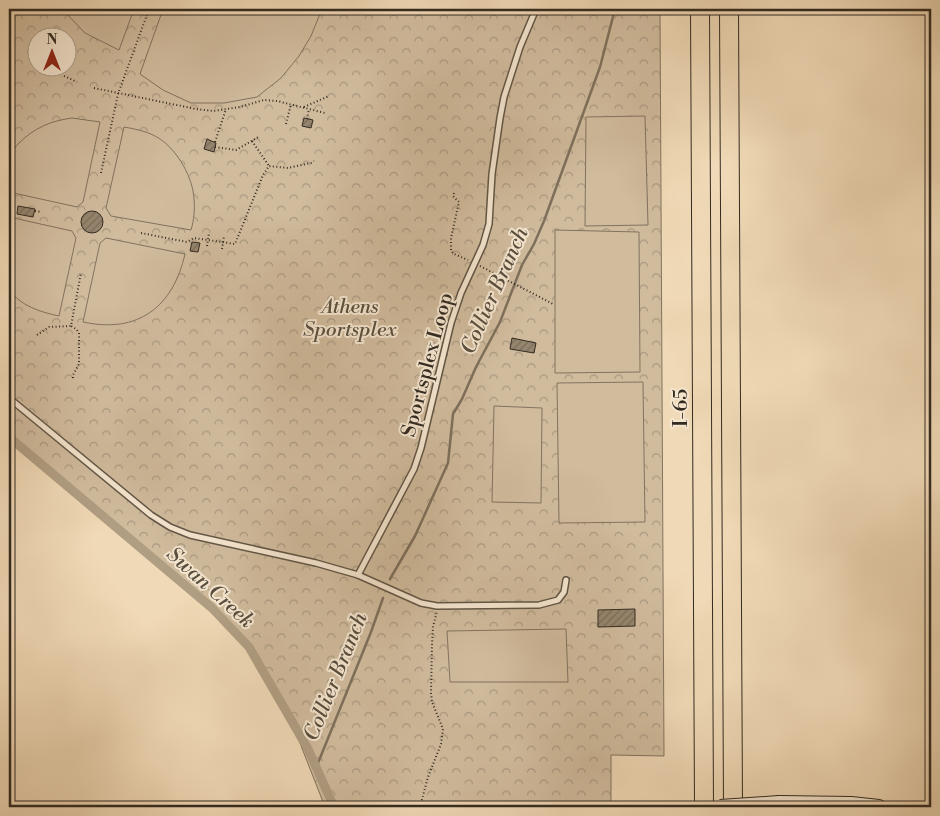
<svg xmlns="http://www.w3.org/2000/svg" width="940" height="816" font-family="'Libre Bodoni',serif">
	<defs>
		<pattern id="park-crowns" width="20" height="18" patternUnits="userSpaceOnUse" patternTransform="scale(1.25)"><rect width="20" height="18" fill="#d0bb9d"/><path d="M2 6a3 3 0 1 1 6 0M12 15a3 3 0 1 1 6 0" fill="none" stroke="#a99880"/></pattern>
		<pattern id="building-hatch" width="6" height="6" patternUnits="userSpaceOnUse" patternTransform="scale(1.25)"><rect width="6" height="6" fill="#95856e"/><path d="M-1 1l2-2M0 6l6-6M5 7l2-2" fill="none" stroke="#7a6d5a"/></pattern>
	</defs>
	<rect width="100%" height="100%" fill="#f0d9b6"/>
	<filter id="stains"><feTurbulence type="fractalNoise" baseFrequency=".004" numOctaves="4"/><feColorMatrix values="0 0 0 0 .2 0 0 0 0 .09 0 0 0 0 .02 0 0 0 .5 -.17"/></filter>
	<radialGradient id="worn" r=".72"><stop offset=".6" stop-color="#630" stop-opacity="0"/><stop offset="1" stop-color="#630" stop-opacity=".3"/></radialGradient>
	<!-- park -->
	<path fill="url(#park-crowns)" stroke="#82735f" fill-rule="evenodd" d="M9,9H660L664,756L611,755V803L593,807H325L296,733L271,681L244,644L214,608L9,437ZM38,38H68V68H38Z"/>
	<!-- pitch -->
	<g fill="#d0bb9d" stroke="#82735f">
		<polygon points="62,9 134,9 119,50 85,33"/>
		<polygon points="163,9 322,9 311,36 299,56 281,78 257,97 224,103 191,103 163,90 140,74"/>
		<polygon points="645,116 648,225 585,226 586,117"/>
		<path d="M72,118L100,122L83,202L77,207L9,192C9,183 6,165 9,157C10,153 15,148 18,144C34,128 50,121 72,118Z"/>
		<path d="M124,127C136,129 150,132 160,139C178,151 193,178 194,199C195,209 194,220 191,230L111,216L106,208Z"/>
		<path d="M9,217L72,231L76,238L59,316C40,312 21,306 9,290Z"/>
		<polygon points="555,230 639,232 640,372 555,373"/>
		<path d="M106,238L185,254C173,307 138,334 83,322L100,243Z"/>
		<polygon points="643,382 645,522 559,523 557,383"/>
		<polygon points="494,406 542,408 541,503 492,502"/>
		<polygon points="566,629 568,682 450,682 447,631"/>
	</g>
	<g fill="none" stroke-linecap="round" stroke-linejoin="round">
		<!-- stream -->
		<g stroke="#7e705c" stroke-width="2.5">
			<polyline points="390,579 415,536 448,463 453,414 462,399 476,367 500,322 522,265 534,244 544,221 600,67 615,9"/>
			<polyline points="316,768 371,632 383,598"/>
		</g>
		<!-- canal -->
		<polyline stroke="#b09e83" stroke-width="9" points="9,437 212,608 249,647 308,749 334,807"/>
	</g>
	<!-- building -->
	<g fill="url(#building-hatch)" stroke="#332b21">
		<polygon points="304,118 313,120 311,128 302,126"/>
		<polygon points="207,139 216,143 214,152 204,149"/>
		<polygon points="18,206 35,209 33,217 17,214"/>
		<circle cx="92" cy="222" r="11"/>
		<polygon points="192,242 200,243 198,252 190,251"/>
		<polygon points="512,338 536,343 534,353 510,349"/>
		<polygon points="635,609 635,626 598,627 598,610"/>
	</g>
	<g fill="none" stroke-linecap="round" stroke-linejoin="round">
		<defs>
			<g id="lane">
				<polyline points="9,398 151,515 170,527 190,535 316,563 358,575 421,603 437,606 539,605 558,600 564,592 566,580"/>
				<polyline points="358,575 414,469 421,448 451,323 461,293 483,245 489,224 492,174 500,118 504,97 520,47 536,9"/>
			</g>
			<polyline id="secondary" points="779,803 851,804 879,807"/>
			<g id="highway">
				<polyline points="700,9 704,807"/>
				<polyline points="729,9 733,807"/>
			</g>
		</defs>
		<!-- lane casing -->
		<use href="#lane" stroke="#625646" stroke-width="8"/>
		<!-- secondary casing -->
		<use href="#secondary" stroke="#332b21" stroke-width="16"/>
		<!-- highway casing -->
		<use href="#highway" stroke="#332b21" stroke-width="20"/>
		<!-- path -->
		<g stroke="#332b21" stroke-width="2" stroke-dasharray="1 2.5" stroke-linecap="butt">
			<polyline points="64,76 77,82"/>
			<polyline points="94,88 196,109 213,111 240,107 264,100 277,101 325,113"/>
			<polyline points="304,107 329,96"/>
			<polyline points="307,119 309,109"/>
			<polyline points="286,124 291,104"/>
			<polyline points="252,141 269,166"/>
			<polyline points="215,142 226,109"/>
			<polyline points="215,147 236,150 260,136"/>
			<polyline points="101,173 118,94 149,9"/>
			<polyline points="454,193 453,196 459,202 451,238 451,251 454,254 468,260"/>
			<polyline points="35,211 42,212"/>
			<polyline points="141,233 187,242 194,238 235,244 263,175 269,166 288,168 311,163 314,161"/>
			<polyline points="207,246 209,233"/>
			<polyline points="222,249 224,236"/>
			<polyline points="480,266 553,304"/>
			<polyline points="37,335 49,327 71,326"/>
			<polyline points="73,378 73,375 79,364 79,333 76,329 71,326 81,273"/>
			<polyline points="420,807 428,777 441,744 443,729 432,702 431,693 432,645 433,627 437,611"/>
		</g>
		<!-- lane -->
		<use href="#lane" stroke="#f5e6d0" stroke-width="5"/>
		<!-- secondary -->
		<use href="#secondary" stroke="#f5e6d0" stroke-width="14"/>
		<!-- highway -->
		<use href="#highway" stroke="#f0d9b6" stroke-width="18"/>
		<defs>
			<polyline id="secondary-bridge" points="720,807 779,803"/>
		</defs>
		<!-- secondary-bridge casing -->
		<use href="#secondary-bridge" stroke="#332b21" stroke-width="16" stroke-linecap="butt"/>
		<!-- secondary-bridge -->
		<use href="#secondary-bridge" stroke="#f5e6d0" stroke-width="14"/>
	</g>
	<g text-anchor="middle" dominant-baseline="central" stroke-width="4" stroke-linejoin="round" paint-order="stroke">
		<!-- park labels -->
		<g font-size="20" font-style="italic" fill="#5a4f40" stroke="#f5e6d0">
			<text x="350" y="307">Athens<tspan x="350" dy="23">Sportsplex</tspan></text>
		</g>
		<!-- street labels -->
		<g font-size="20" fill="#332b21" stroke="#f5e6d0">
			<text transform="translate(428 365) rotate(-75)">Sportsplex Loop</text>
			<text transform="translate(681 408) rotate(-90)">I-65</text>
		</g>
		<!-- water labels -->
		<g font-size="21" font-style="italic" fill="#584e3e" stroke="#f5e6d0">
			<text transform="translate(495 291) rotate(-66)">Collier Branch</text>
			<text transform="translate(210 588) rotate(42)">Swan Creek</text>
			<text transform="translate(336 677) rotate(-68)">Collier Branch</text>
		</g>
	</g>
	<!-- margin -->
	<rect width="940" height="816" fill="none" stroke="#f0d9b6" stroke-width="30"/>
	<rect x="10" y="10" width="920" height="796" fill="none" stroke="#332b21" stroke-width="2.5"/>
	<rect x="15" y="15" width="910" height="786" fill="none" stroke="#332b21"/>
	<!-- north arrow -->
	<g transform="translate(52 52)"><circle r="24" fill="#f5e6d0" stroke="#a79b8a"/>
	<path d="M0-4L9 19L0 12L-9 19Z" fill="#8f2418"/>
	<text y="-8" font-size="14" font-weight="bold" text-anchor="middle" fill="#332b21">N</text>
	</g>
	<rect width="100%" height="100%" filter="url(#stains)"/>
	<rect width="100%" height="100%" fill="url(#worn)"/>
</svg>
